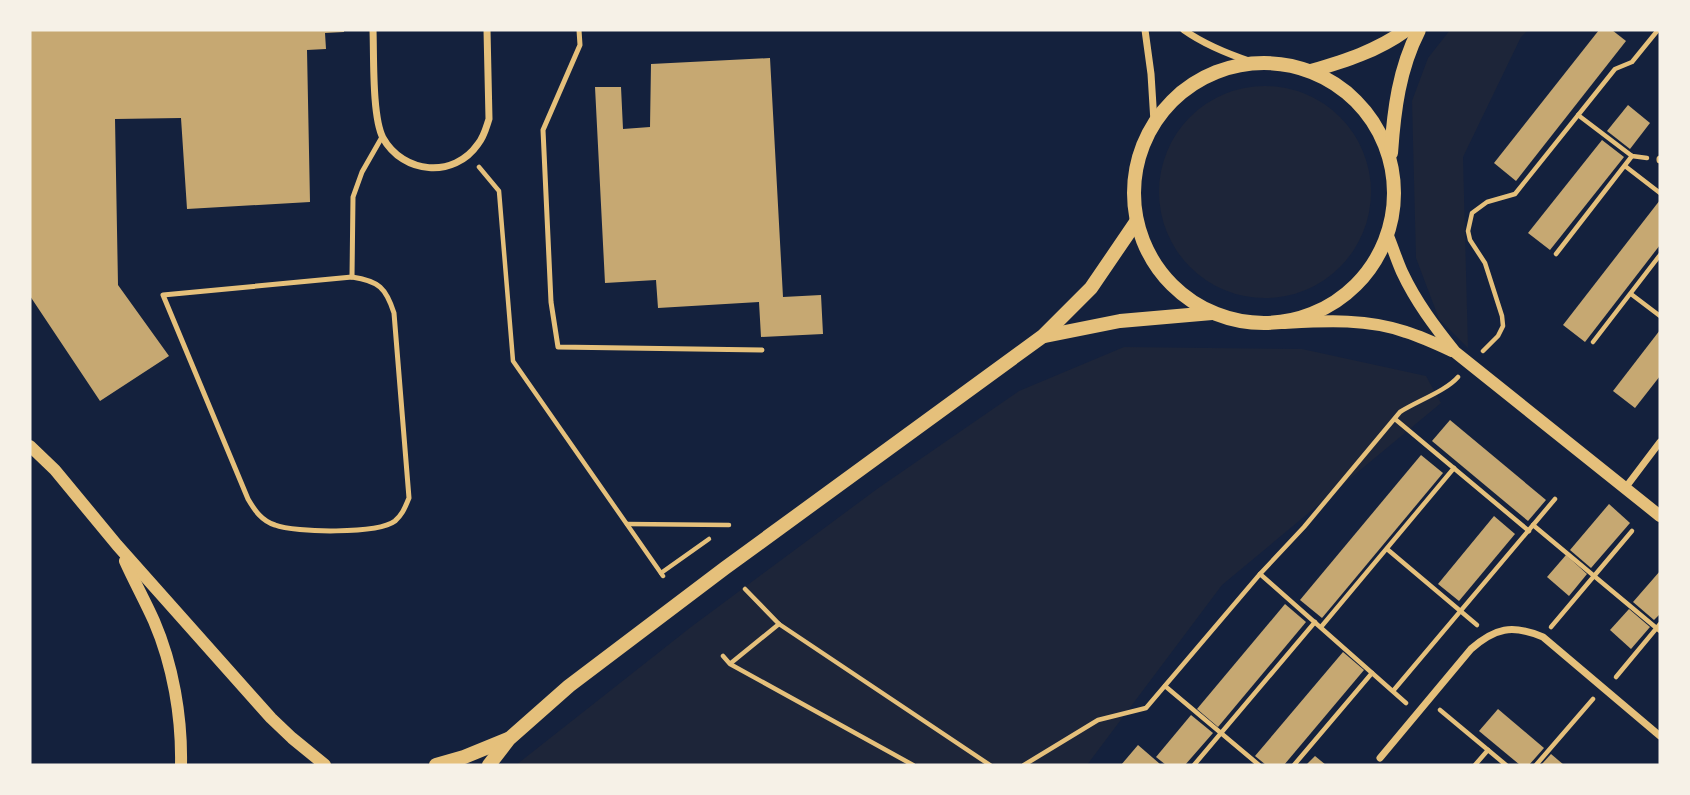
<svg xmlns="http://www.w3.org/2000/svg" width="1690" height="795" font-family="Figtree,sans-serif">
	<rect width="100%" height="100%" fill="#14213d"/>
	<!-- green -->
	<g fill="#1d2539">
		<polygon points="1450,30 1528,30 1521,37 1463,157 1468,348 1439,319 1416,258 1412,101 1428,58"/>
		<circle cx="1265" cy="192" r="106"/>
		<polygon points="1124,347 1302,349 1426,376 1441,403 1222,585 1087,765 516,765 691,627 877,489 1019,391"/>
	</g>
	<!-- building -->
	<g fill="#c6a872">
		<polygon points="30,30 344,30 344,32 325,33 326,49 307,50 310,202 187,209 181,118 115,119 118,285 169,356 100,401 30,296"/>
		<polygon points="1599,30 1612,30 1626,41 1516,181 1494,163"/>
		<polygon points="770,58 783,297 821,295 823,334 761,337 759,302 658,308 656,280 605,283 595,87 621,87 623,129 650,127 651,64"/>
		<polygon points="1628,105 1650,123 1630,149 1607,131"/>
		<polygon points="1602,140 1624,157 1550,250 1528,233"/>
		<polygon points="1660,200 1660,245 1585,342 1563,325"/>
		<polygon points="1660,330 1660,376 1635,408 1613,391"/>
		<polygon points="1450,420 1546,500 1528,521 1432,441"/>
		<polygon points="1421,455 1443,473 1322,618 1300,600"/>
		<polygon points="1609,504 1630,523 1591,568 1570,550"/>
		<polygon points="1494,516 1515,534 1459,601 1438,584"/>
		<polygon points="1566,555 1587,574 1569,596 1547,577"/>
		<polygon points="1660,571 1660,614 1654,620 1633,602"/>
		<polygon points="1285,604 1306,622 1218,727 1197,709"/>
		<polygon points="1629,609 1650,627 1631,649 1610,630"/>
		<polygon points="1343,652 1364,670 1284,765 1266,765 1255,756"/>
		<polygon points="1498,709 1544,748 1529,765 1520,765 1479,731"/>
		<polygon points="1191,715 1213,733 1185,765 1166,765 1156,757"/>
		<polygon points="1138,745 1160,764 1159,765 1121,765"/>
		<polygon points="1551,754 1564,765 1541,765"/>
		<polygon points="1315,756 1326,765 1306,765"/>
	</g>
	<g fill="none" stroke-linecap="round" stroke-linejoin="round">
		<!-- path -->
		<g stroke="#e5c07b" stroke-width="4.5">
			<polyline points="1578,115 1632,156 1647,158"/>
			<polyline points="1625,166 1660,193"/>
			<polyline points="479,167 499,191 513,361 663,576"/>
			<polyline points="1556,254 1632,156"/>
			<polyline points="1631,294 1660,316"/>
			<polyline points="1593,342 1660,255"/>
			<polyline points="1483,351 1498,336 1503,326 1502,316 1485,263 1470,240 1468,231 1472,213 1487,202 1515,194 1615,69 1632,62 1658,30"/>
			<polyline points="1395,419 1529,531"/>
			<polyline points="627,524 729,525"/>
			<polyline points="1533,525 1660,631"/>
			<polyline points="1387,549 1477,625"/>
			<polyline points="661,573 709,539"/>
			<polyline points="1260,574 1406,703"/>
			<polyline points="745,589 779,624 990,765"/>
			<polyline points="1321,627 1454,468"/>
			<polyline points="1551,627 1632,531"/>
			<polyline points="723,656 730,664 913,765"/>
			<polyline points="731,663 779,624"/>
			<polyline points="1616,677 1660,624"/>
			<polyline points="1165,686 1259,765"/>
			<polyline points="1393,691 1555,499"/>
			<polyline points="1440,710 1506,765"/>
			<path d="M1024,765L1098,720L1146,708L1260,574L1304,527L1400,412C1417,401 1446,391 1458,377"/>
			<polyline points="1194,765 1315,622"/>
			<polyline points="1294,765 1372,673"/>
			<polyline points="1475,765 1488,750"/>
			<polyline points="1536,765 1593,699"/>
		</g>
		<!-- service -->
		<g stroke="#e5c07b" stroke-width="5">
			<polyline points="579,30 580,45 543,130 551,302 558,347 762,350"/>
			<path d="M352,277C379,281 386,288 394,313L409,498C405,507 403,514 395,521C378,534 295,533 275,525C262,521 255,511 248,499L163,295Z"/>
			<polyline points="352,277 353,197 362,172 382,137"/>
		</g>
		<!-- minor -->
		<g stroke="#e5c07b" stroke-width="7">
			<path d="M373,30C374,56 372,117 383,138C403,174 454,179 478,144C484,137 486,128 489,119L487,30"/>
			<polyline points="1145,30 1151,74 1154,122"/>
			<path d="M1184,30C1205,45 1228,54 1252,62"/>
			<polyline points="1660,159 1660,160"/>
			<polyline points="1626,487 1660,442"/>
			<path d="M1380,758L1471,649C1495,628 1512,624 1543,637L1660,736"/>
		</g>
		<!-- tertiary -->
		<g stroke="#e5c07b" stroke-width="12">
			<path d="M1388,236C1393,248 1397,261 1402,272C1416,302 1435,327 1455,352L1660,516"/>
			<path d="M1282,323C1323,321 1366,318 1406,332C1422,337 1437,344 1452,351"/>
			<polyline points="30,446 55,470 117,545 271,718 292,738 325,765"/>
			<path d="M125,561C134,581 145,601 154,621C173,665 182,717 181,765"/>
		</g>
		<!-- secondary -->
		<g stroke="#e5c07b" stroke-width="14">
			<circle cx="1264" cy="193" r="130"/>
			<path d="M1311,71C1345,61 1377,51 1406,30"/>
			<path d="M1391,153C1394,110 1399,69 1419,30"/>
			<polyline points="1045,336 1120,321 1212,313"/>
			<polyline points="436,765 464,757 508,739"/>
			<polyline points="489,765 509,739 569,686 725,568 1043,336 1091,288 1136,222"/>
		</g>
	</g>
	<!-- border -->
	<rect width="1690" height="795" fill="none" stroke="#f6f1e7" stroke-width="63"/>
</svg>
